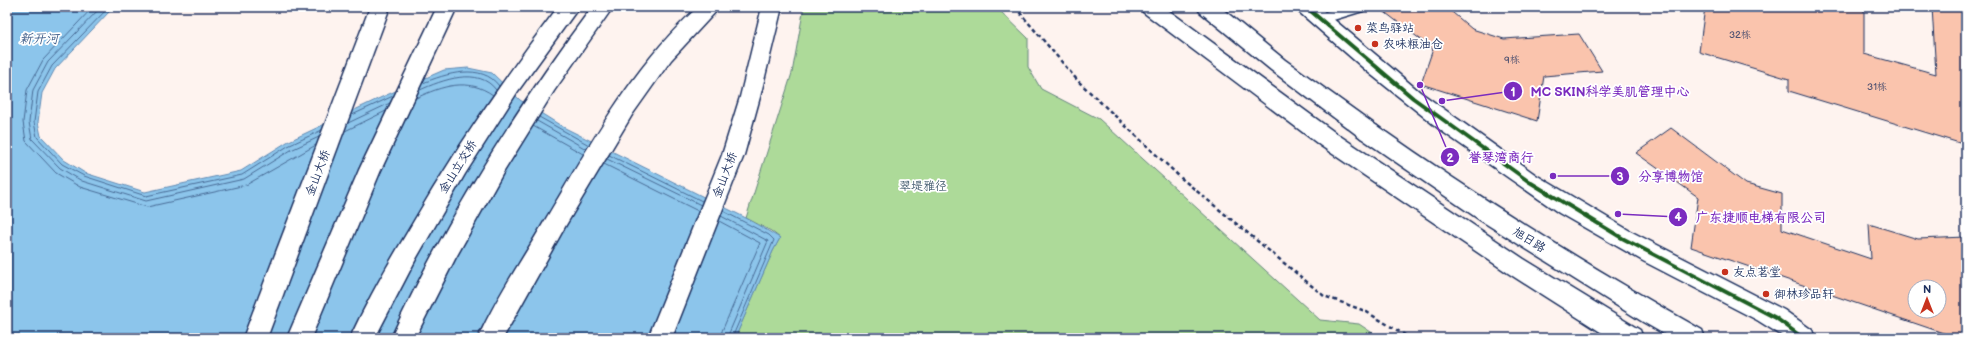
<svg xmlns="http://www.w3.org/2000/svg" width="1973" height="345" font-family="'Balsamiq Sans','LXGW WenKai TC',sans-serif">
	<rect width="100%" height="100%" fill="#fef3ef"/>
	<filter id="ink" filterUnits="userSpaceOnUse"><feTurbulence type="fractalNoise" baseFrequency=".025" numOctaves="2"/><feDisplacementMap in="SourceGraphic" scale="8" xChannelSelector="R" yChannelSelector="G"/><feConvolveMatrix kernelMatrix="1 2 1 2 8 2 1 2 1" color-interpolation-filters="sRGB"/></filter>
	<g filter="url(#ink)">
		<!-- green -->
		<polygon fill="#adda99" stroke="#64847c" points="804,7 996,7 1028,38 1028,67 1041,89 1099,119 1320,320 1359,324 1380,338 735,338 773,251 780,238 771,231 746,218 792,73"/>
		<!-- water -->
		<polygon fill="#8cc5eb" stroke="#5f89b3" points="7,7 117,7 109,12 55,69 42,93 38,122 41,136 64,160 85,173 145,192 241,171 287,142 382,97 444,70 468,68 492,73 520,100 563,127 746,218 780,238 773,251 735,338 7,338"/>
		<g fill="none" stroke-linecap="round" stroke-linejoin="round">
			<!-- shore -->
			<g stroke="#486b96" stroke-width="1">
				<polyline points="93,7 43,60 27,90 23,122 26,141 56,173 80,187 147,207 246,185 316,145"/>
				<polyline points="101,7 48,62 33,90 29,122 32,139 60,168 82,181 146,201 244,179 291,150 319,137"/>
				<polyline points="109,7 52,66 38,92 34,122 37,137 62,164 84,176 146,196 242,175 288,146 322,130"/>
				<path d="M423,83C445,74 482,62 499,86"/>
				<path d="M420,90C442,80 479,66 496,90"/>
				<path d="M416,98C442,86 468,77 493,95"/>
				<polyline points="350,116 393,96"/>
				<polyline points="539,117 589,145"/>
				<polyline points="537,121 586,149"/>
				<polyline points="348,123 390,103"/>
				<polyline points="533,126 583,154"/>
				<polyline points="345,131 386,111"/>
				<polyline points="609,155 702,201"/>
				<polyline points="607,159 701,205"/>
				<polyline points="604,164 698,211"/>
				<polyline points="723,211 769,235 774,240 732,338"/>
				<polyline points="721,216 768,241 727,338"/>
				<polyline points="719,221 760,243 722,331 721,338"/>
			</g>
		</g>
		<!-- building -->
		<g fill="#fac4ad" stroke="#1b2f5e" fill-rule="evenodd">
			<polygon points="1378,7 1446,7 1472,29 1504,39 1579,34 1602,71 1544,76 1537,121 1421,84 1433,49"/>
			<polygon points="1705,7 1864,7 1864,54 1936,74 1932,7 1966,7 1966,145 1789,91 1789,79 1699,52"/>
			<path d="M1671,128L1746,184L1782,194V229L1871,259L1869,224L1918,239L1966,237V338H1958L1691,247L1698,197L1636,153ZM1915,287H1939V311H1915Z"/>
		</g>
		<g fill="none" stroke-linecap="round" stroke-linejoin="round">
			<defs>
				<polygon id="lane" points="1341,7 1365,7 1363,11 1320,24 1315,23 1313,19 1315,15"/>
				<polygon id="street" points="1296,7 1319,7 1420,92 1536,175 1630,231 1784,310 1812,330 1815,338 1786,338 1757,320 1643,261 1559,213 1443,132 1369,73 1299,12"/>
				<g id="secondary">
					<polygon points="1140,7 1164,7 1337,134 1524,259 1640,330 1643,338 1610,338 1508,273 1321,146 1143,12"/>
					<path d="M1369,124L1377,126C1482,200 1590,267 1702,330L1705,338H1671L1643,322L1480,220L1361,138L1358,132L1361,126Z"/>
				</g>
				<g id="primary">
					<polygon points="370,7 390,7 267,338 243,338"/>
					<polygon points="437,7 457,7 381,170 311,338 287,338 359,170"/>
					<path d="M558,7H579L518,91L465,174L416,259L375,338H350C367,301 387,266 408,231C453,153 503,79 558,7Z"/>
					<path d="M592,7H613L554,91L503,173L455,259L415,338H391C445,221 515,110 592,7Z"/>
					<path d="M698,7H720L671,60L632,115L566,225L503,338H478C496,298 522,260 544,222C589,147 632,66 698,7Z"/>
					<polygon points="762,7 782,7 760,97 744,155 672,338 648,338 722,155 740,97"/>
					<polygon points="1197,7 1220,7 1285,60 1377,126 1380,132 1377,138 1369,140 1361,138 1271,70 1200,12"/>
				</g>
			</defs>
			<!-- lane casing -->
			<use href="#lane" stroke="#1b2f5e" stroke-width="3"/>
			<!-- street casing -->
			<use href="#street" stroke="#1b2f5e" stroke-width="3"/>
			<!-- secondary casing -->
			<use href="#secondary" stroke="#1b2f5e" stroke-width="3"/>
			<!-- primary casing -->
			<use href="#primary" stroke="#1b2f5e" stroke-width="3"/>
			<!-- path -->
			<polyline stroke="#1b2f5e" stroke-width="2.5" stroke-dasharray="4 3" stroke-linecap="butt" points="1015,7 1078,81 1181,178 1324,296 1365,311 1410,338"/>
			<!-- lane -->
			<use href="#lane" fill="#fff" fill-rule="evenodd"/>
			<!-- street -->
			<use href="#street" fill="#fff" fill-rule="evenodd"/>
			<!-- secondary -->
			<use href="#secondary" fill="#fff" fill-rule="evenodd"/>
			<!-- primary -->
			<use href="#primary" fill="#fff" fill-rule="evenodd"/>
			<defs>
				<polyline id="cycleway" points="1306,7 1413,98 1528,181 1622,238 1776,318 1803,338"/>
			</defs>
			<!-- cycleway casing -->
			<use href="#cycleway" stroke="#fff" stroke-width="6"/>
			<!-- cycleway -->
			<use href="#cycleway" stroke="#1b5e20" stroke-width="4"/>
		</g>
	</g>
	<!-- markers -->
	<g fill="#c8321e" stroke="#fff" stroke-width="1.5">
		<circle cx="1358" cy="28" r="4"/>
		<circle cx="1375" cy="44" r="4"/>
		<circle cx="1725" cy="272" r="4"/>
		<circle cx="1766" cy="294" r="4"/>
	</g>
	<g text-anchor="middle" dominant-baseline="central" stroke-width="3.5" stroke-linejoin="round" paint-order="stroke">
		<!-- number labels -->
		<g font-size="10" fill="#535472">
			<text x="1740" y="35">32栋</text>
			<text x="1512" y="60">9栋</text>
			<text x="1877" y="87">31栋</text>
		</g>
		<!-- poi labels -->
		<g font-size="12" fill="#1b2f5e" stroke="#fff" text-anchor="start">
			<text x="1366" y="28">菜鸟驿站</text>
			<text x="1383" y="44">农味粮油仓</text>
			<text x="1733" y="272">友点茗堂</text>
			<text x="1774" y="294">御林珍品轩</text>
		</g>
		<!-- street labels -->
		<g font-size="12" fill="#1b2f5e" stroke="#fff">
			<text transform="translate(458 167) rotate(-58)">金山立交桥</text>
			<text transform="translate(318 173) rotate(-69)">金山大桥</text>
			<text transform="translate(725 175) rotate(-69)">金山大桥</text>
			<text transform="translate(1529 240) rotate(32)">旭日路</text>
		</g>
		<!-- park labels -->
		<g font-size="12" fill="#405a6d" stroke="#fff">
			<text x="923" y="186">翠堤雅径</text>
		</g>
		<!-- water labels -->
		<g font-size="13" font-style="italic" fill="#3d5c88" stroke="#fff">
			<text x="39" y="39">新开河</text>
		</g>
	</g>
	<!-- callouts -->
	<path fill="none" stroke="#7b2cbf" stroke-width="1.5" d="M1442 101L1513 91M1420 85L1450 157M1553 176L1620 176M1618 214L1678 217"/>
	<g fill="#7b2cbf" stroke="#fff" stroke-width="1.5">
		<circle cx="1442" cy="101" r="4"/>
		<circle cx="1420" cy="85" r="4"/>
		<circle cx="1553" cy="176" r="4"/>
		<circle cx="1618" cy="214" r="4"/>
		<circle cx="1513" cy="91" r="10"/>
		<circle cx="1450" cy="157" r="10"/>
		<circle cx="1620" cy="176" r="10"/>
		<circle cx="1678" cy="217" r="10"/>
	</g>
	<g font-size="12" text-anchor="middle" font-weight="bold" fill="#fff">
		<text x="1513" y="96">1</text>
		<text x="1450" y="162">2</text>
		<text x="1620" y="181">3</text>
		<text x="1678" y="221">4</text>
	</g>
	<g font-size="13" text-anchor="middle" font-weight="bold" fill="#7b2cbf" stroke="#fff" stroke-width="3.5" stroke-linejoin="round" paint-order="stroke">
		<text x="1610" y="96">MC SKIN科学美肌管理中心</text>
		<text x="1501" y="162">誉琴湾商行</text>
		<text x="1671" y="181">分享博物馆</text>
		<text x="1761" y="222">广东捷顺电梯有限公司</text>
	</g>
	<!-- margin -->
	<rect width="1973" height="345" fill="none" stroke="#fff" stroke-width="24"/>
	<rect x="12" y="12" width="1949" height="321" fill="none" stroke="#1b2f5e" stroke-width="1.5" filter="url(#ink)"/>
	<!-- north arrow -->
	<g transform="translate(1927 299)"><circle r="19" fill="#ffffff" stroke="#a4acbf"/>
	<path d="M0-3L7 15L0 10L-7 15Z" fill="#c8321e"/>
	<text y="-6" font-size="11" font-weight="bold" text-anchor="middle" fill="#1b2f5e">N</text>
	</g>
</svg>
